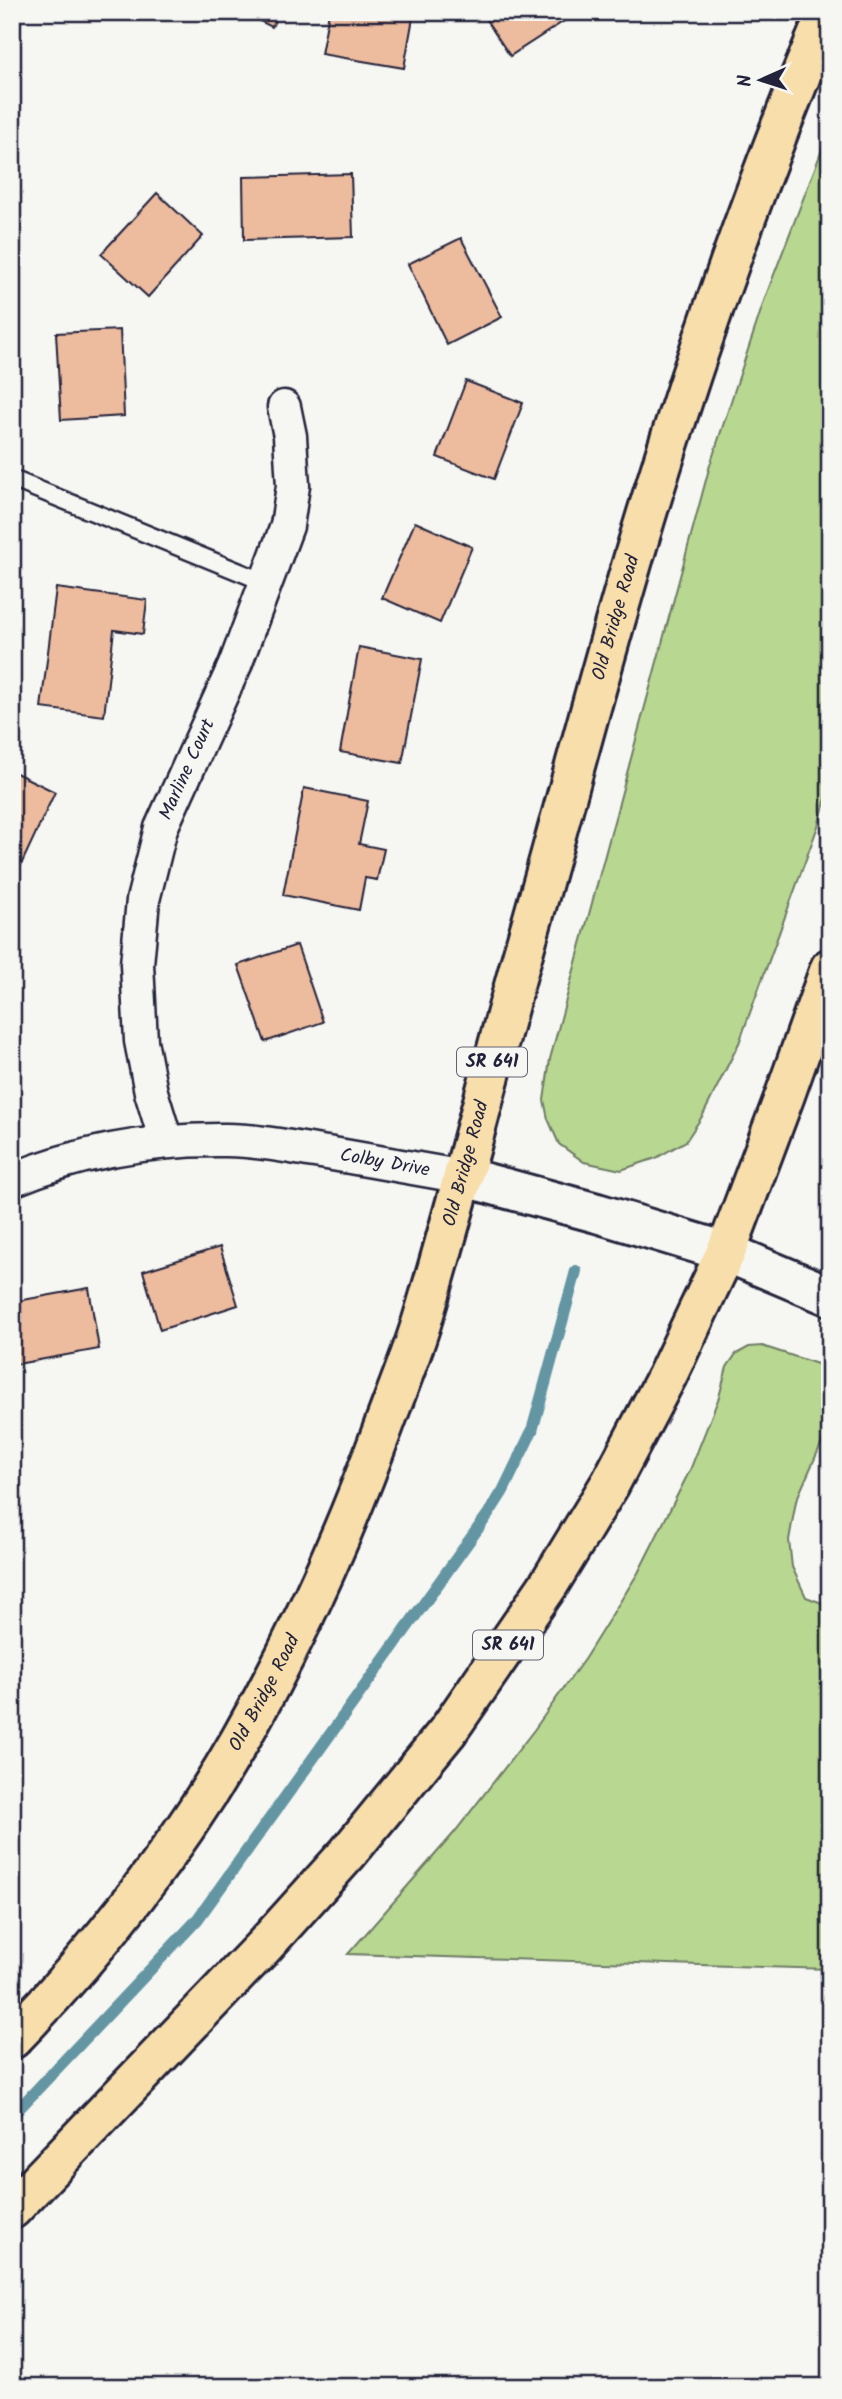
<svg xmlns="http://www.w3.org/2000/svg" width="842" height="2399" font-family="Kalam,sans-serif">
	<rect width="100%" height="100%" fill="#f6f6f2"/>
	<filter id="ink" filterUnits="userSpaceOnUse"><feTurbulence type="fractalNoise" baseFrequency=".0143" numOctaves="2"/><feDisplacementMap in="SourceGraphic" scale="14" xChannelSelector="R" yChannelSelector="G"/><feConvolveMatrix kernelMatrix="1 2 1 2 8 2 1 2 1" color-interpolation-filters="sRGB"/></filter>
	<g filter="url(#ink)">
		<!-- green -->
		<g fill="#b8d790" stroke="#6d7c66" stroke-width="2">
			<polygon points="830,129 830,785 818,826 739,1043 703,1115 686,1141 656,1158 621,1170 584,1162 559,1144 548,1119 544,1100 550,1059 710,465 765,298"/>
			<polygon points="762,1346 830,1368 830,1424 796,1501 789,1540 792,1567 806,1597 830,1606 830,1969 348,1954 454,1833 534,1730 585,1658 638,1573 690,1470 719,1397 727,1367 736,1354 749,1347"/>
		</g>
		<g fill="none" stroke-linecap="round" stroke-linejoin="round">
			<!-- stream -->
			<polyline stroke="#6495a3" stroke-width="12" points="12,2116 197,1920 489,1513 503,1491 532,1431 576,1271"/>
		</g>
		<!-- building -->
		<g fill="#edbb9e" stroke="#22223b" stroke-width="2">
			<polygon points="241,12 279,12 272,27"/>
			<polygon points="329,12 414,12 404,68 321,54"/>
			<polygon points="481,12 578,12 510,56"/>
			<polygon points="351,174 353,237 244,240 243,177"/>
			<polygon points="157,193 203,236 148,297 101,254"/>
			<polygon points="461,238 502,317 447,345 408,264"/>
			<polygon points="120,330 124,416 61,420 56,333"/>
			<polygon points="466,381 523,403 494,479 437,457"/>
			<polygon points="415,522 472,547 440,623 382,598"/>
			<polygon points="56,588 147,600 143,634 114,630 104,716 41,708"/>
			<polygon points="359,647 422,659 402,763 340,752"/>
			<polygon points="12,771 55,792 20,867 12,863"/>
			<polygon points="304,788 368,801 359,844 384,849 377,880 365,878 359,910 283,895"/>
			<polygon points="297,945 323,1022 265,1042 238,965"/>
			<polygon points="220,1247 238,1305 160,1330 143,1271"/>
			<polygon points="89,1288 99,1349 12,1365 12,1302"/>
		</g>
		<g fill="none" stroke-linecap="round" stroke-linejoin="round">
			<defs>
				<polyline id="lane" points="12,479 267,583"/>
				<g id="street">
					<path id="s1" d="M166,1141L151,1092L141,1041L137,964L143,900L161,828L235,665L287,526L293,486L290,436L284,407"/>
					<path id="s2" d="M12,1180C81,1151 152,1139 226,1140C259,1140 294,1148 327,1153C373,1161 418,1169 464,1177"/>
				</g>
				<polyline id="secondary" points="464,1177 597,1213 726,1252 830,1296"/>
				<g id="primary">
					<path id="s3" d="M12,2039C98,1951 179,1847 240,1740C297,1640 344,1535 383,1428C396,1393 410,1359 421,1324C462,1190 494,1053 533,918C571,783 606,647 647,513C699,343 758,176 827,12"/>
					<polyline points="12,2209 265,1945 348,1853 448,1731 549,1584 610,1484 667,1376 726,1252 785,1095 830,968"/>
				</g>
			</defs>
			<!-- lane casing -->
			<use href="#lane" stroke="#22223b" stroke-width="21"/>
			<!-- street casing -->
			<use href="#street" stroke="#22223b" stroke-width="37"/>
			<!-- secondary casing -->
			<use href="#secondary" stroke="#22223b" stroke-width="44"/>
			<!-- primary casing -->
			<use href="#primary" stroke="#22223b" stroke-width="44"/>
			<!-- lane -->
			<use href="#lane" stroke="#f6f6f2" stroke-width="16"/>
			<!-- street -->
			<use href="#street" stroke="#f6f6f2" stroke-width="32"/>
			<!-- secondary -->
			<use href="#secondary" stroke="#f6f6f2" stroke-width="38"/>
			<!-- primary -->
			<use href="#primary" stroke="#f8deab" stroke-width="38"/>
		</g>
	</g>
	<g text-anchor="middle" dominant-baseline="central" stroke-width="5" stroke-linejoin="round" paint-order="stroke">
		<!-- shield labels -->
		<g fill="#f6f6f2" stroke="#626272" stroke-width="2">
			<rect x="457" y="1047.5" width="70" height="29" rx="5"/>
			<rect x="473" y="1630.5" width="70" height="29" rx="5"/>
		</g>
		<g font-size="18" font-weight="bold" fill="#22223b">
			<text x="492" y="1062">SR 641</text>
			<text x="508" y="1645">SR 641</text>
		</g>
		<!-- street labels -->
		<g font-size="19" fill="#22223b" stroke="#f6f6f2">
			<text stroke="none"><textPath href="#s3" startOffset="1564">Old Bridge Road</textPath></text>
			<text stroke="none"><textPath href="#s1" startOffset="383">Marline Court</textPath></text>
			<text stroke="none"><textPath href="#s2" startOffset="380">Colby Drive</textPath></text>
			<text stroke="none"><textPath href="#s3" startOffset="998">Old Bridge Road</textPath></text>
			<text stroke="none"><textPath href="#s3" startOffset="430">Old Bridge Road</textPath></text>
		</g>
	</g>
	<!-- margin -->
	<rect width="842" height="2399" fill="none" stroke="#f6f6f2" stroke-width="42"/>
	<rect x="21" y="21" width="800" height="2357" fill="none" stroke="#22223b" stroke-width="2.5" filter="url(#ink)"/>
	<!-- north arrow -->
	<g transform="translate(761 80) rotate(267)" stroke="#f6f6f2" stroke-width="5" paint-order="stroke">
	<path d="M0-5L12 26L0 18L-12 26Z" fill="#22223b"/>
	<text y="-10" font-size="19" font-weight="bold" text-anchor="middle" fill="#22223b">N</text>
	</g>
</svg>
